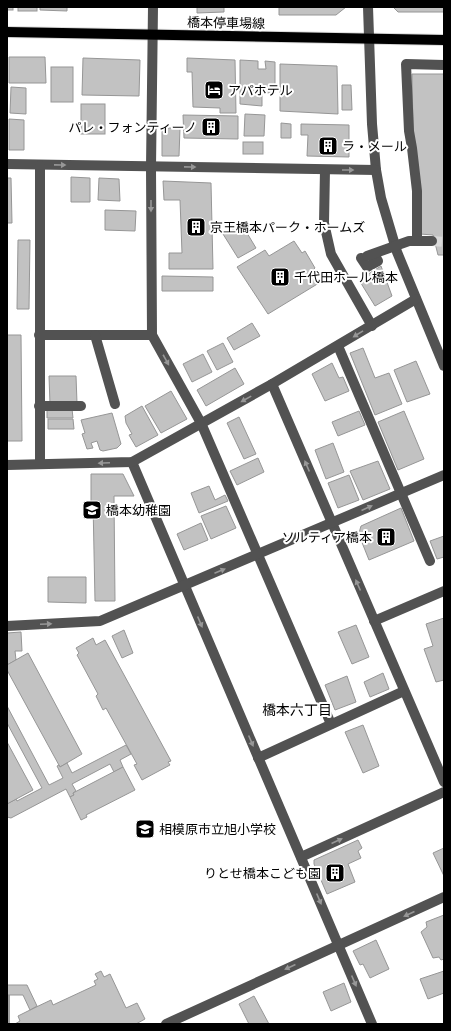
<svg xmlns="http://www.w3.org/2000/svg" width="451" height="1031" font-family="'Public Sans','Noto Sans JP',sans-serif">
	<rect width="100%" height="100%" fill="#fff"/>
	<!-- water -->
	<rect fill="#a0a0a0" x="7" y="995" width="3" height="29"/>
	<!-- building -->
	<g fill="#c2c2c2" stroke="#969696">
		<rect x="7" y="7" width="6" height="3"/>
		<rect x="18" y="7" width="19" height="4"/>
		<polygon points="40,7 67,7 67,11 40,10"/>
		<polygon points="197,7 224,7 224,12 197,13"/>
		<polygon points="279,7 346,7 336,15 279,15"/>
		<polygon points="393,7 444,7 444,12 398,12"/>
		<polygon points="9,57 45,57 46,83 9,83"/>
		<polygon points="83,58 140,60 139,96 82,95"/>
		<polygon points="187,58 235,60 236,113 220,113 220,108 193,107 192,72 187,72"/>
		<polygon points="240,60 258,61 258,69 266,69 265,61 275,62 275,93 262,93 262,106 240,104"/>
		<polygon points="280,64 337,66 338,114 280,111"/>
		<rect x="51" y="67" width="22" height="35"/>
		<polygon points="412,74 444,74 444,255 438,255 433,235 420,234 413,129"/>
		<polygon points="342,85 351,85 352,110 342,110"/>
		<polygon points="11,87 26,88 26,114 10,113"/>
		<rect x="81" y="104" width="24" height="30"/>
		<polygon points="245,114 265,115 264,136 244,136"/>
		<polygon points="183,115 238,116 238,139 184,138"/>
		<polygon points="9,119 24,120 24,150 9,150"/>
		<polygon points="281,123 291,124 291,138 281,138"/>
		<polygon points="301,124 349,125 349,157 307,156 308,135 301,135"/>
		<polygon points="162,128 180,128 179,156 162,156"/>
		<rect x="243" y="142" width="20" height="12"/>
		<polygon points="71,177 90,178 90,202 71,202"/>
		<polygon points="7,178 11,178 12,223 7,223"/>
		<polygon points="99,178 119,179 120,201 98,200"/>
		<polygon points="163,181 211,183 213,269 169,269 169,253 182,253 180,200 164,200"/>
		<polygon points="105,210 136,211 135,231 105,230"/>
		<polygon points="241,223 256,248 238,258 223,234"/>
		<polygon points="18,240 30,240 29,309 17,309"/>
		<polygon points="294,241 302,253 305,251 315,268 312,271 319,283 268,314 237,267 265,250 269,256"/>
		<polygon points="381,266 392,296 375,306 359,280"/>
		<polygon points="162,276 213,277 213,291 162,291"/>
		<polygon points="252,323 260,336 234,350 227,338"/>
		<polygon points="7,335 21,335 22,441 7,441"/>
		<polygon points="223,343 233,362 217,370 207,351"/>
		<polygon points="363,348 375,378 389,373 402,404 375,415 350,353"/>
		<polygon points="203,354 212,372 192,382 183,364"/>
		<polygon points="416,361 430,394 407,402 394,370"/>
		<polygon points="332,363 339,378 343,377 349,391 325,401 312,374"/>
		<polygon points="235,368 244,384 206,406 197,390"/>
		<polygon points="49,376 76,376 77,403 50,404"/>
		<polygon points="171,391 187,419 161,433 145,406"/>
		<polygon points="142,406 158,435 136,447 129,435 132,434 126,423 125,416"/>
		<polygon points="47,408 72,409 73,418 47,418"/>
		<polygon points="359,411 365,425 338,436 332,422"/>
		<polygon points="404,411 424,459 398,470 378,422"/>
		<polygon points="112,413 121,444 117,448 103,451 100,450 97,441 91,443 93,448 87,449 82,434 85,433 81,420"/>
		<polygon points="239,417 256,454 244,459 227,423"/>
		<polygon points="48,419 73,419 74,429 48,429"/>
		<polygon points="333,443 344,472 326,479 315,450"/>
		<polygon points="258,458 264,472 237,485 230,471"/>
		<polygon points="378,461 390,489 363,500 350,471"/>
		<polygon points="91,474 123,474 134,496 114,496 115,601 95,601 93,502 91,502"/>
		<polygon points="349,475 359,500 338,508 328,483"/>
		<polygon points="209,486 215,500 225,495 228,501 199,513 191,493"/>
		<polygon points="226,506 236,528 211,539 201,516"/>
		<polygon points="401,508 414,541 369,560 361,540 359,533 361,526"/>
		<polygon points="201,523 208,540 184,550 177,534"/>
		<polygon points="444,536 444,557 437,559 430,541"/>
		<polygon points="48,577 86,577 86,603 48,602"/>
		<polygon points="444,618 444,680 436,682 424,649 433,646 426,624"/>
		<polygon points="356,625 369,657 352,664 338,632"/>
		<polygon points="124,630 133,653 122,658 112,636"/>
		<polygon points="21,632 22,651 15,651 16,660 7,665 7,633"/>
		<polygon points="93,638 96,645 105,640 171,761 168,762 170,765 142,780 134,765 137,764 106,708 103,710 96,696 98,694 77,655 79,653 76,648"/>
		<polygon points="28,653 82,754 60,767 7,670 7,665"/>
		<polygon points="383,673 389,689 370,697 364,682"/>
		<polygon points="347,676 356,702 335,710 325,685"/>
		<polygon points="7,706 49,785 63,778 57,766 59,765 60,767 67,763 72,773 126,745 131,754 120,760 123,767 114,772 110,764 72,784 76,791 73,793 74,795 70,797 66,789 11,818 7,817 7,804 16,799 17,801 42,788 7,723"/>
		<polygon points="363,725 379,766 363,773 345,732"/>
		<polygon points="7,742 33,790 7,804"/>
		<polygon points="123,767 135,790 86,815 87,817 81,820 70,797 74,795 73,793"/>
		<polygon points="358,840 362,848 358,851 361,858 348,864 355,882 327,894 314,864 314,860"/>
		<polygon points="444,848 444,876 433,853"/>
		<polygon points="444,915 444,959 441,960 439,957 433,958 421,932 427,927 426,922"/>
		<polygon points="376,940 389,969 370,978 363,964 360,965 353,951"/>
		<polygon points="101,971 104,977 110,974 126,1008 137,1003 145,1019 136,1024 15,1024 20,1021 18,1016 30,1010 51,1000 53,1005 96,985 94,981 98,979 95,974"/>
		<polygon points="444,971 444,993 428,999 420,979"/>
		<polygon points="344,983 351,1002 331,1011 323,992"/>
		<polygon points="7,985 27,985 37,1006 30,1010 23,995 7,995"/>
		<polygon points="254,996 269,1024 249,1024 239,1004"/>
	</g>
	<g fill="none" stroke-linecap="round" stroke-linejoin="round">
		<!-- minor-tunnel -->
		<polyline stroke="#d9d9d9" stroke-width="10" stroke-dasharray="10 5" stroke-linecap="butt" points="432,241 444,242"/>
		<defs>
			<polyline id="major" points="7,32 444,40"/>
		</defs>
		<!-- major casing -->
		<use href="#major" stroke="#dbdbdb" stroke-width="12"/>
		<!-- minor -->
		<g stroke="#525252" stroke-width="10">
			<polyline points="153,7 151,167 152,335 201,423 331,724"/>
			<polyline points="368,7 372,124 376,170 381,198 397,252 444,366"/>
			<polyline points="7,164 376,170"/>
			<polyline points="40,165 40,464"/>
			<polyline points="325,170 324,223 331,254 372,326"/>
			<polyline points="432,241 417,241 417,191 412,148 409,131 406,64 444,65"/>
			<polyline points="361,258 367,267 378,261 374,254"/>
			<polyline points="39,335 152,335"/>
			<polyline points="95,335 115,404"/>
			<polyline points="338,346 430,561"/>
			<polyline points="272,384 444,782"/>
			<polyline points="39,406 81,406"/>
			<polyline points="132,462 372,1024"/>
			<polyline points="7,465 132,462 272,384 416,299"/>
			<polyline points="374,621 444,591"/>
			<polyline points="7,626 100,621 444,475"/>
			<polyline points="258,758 404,691"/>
			<polyline points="301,857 444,792"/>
			<polyline points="166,1024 444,897"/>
		</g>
		<!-- major -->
		<use href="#major" stroke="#000" stroke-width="10"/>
		<!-- minor-bridge -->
		<polyline stroke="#525252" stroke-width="10" points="367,256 409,241 417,241"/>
	</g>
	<!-- one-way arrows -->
	<defs><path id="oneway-solid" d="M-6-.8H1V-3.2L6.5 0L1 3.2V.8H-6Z"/></defs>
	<g fill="#979797">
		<use href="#oneway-solid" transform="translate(60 165) rotate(1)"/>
		<use href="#oneway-solid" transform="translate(190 167) rotate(1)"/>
		<use href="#oneway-solid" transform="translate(348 170)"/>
		<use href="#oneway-solid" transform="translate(151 206) rotate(90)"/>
		<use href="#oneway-solid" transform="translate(358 334) rotate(148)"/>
		<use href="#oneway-solid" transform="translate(166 360) rotate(61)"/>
		<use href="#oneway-solid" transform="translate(246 399) rotate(151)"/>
		<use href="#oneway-solid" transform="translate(104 463) rotate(178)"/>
		<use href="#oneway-solid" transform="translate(307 466) rotate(-113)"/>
		<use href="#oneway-solid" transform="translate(367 508) rotate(-24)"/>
		<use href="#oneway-solid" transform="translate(220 571) rotate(-23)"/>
		<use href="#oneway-solid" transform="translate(358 585) rotate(-114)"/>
		<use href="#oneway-solid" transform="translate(200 622) rotate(67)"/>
		<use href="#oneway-solid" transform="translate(46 624) rotate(-3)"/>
		<use href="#oneway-solid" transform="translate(251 741) rotate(67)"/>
		<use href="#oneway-solid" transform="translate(337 841) rotate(-24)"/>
		<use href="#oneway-solid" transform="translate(319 899) rotate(67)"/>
		<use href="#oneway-solid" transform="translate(409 914) rotate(156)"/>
		<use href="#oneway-solid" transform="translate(290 967) rotate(155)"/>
		<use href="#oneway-solid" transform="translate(354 981) rotate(67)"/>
	</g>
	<!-- icons -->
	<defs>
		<symbol id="hotel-square" viewBox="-11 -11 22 22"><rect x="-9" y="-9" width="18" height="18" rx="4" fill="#000" stroke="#fff"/><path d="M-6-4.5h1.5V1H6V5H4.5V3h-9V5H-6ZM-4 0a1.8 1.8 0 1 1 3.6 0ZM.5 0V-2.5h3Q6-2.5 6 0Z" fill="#fff"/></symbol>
		<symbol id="building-square" viewBox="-11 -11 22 22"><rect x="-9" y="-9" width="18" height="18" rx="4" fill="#000" stroke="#fff"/><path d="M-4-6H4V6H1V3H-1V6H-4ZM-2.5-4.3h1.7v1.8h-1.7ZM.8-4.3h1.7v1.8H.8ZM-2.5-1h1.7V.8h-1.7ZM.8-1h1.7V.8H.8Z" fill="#fff"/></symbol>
		<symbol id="school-square" viewBox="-11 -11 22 22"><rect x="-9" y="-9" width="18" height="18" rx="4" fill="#000" stroke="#fff"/><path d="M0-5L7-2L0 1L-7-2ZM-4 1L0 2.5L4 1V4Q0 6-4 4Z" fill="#fff"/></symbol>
	</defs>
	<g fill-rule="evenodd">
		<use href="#hotel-square" x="203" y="79" width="22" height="22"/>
		<use href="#building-square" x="200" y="116" width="22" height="22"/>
		<use href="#building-square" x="317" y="135" width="22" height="22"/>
		<use href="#building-square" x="185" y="216" width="22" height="22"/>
		<use href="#building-square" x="269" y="266" width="22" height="22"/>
		<use href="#school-square" x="81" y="499" width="22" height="22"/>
		<use href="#building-square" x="375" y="526" width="22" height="22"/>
		<use href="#school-square" x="134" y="818" width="22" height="22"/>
		<use href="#building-square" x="324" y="862" width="22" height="22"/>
	</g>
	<g text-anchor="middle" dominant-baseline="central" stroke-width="4" stroke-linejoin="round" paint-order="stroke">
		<!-- street labels -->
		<g font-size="13" fill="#000" stroke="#fff">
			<text transform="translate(226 23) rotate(1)">橋本停車場線</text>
		</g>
		<!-- poi labels -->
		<g font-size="13" fill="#000" stroke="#fff" text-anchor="start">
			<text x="228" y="90">アパホテル</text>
			<text x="197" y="127" text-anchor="end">パレ・フォンティーノ</text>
			<text x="342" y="146">ラ・メール</text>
			<text x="210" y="227">京王橋本パーク・ホームズ</text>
			<text x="294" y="277">千代田ホール橋本</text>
			<text x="106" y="510">橋本幼稚園</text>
			<text x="372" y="537" text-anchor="end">ソルティア橋本</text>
			<text x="159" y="829">相模原市立旭小学校</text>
			<text x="321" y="873" text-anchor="end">りとせ橋本こども園</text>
		</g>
		<!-- neighbourhood labels -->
		<g font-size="14" fill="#000" stroke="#fff">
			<text x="297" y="710">橋本六丁目</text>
		</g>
	</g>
	<!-- border -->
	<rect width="451" height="1031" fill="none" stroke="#000000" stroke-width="16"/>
</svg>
